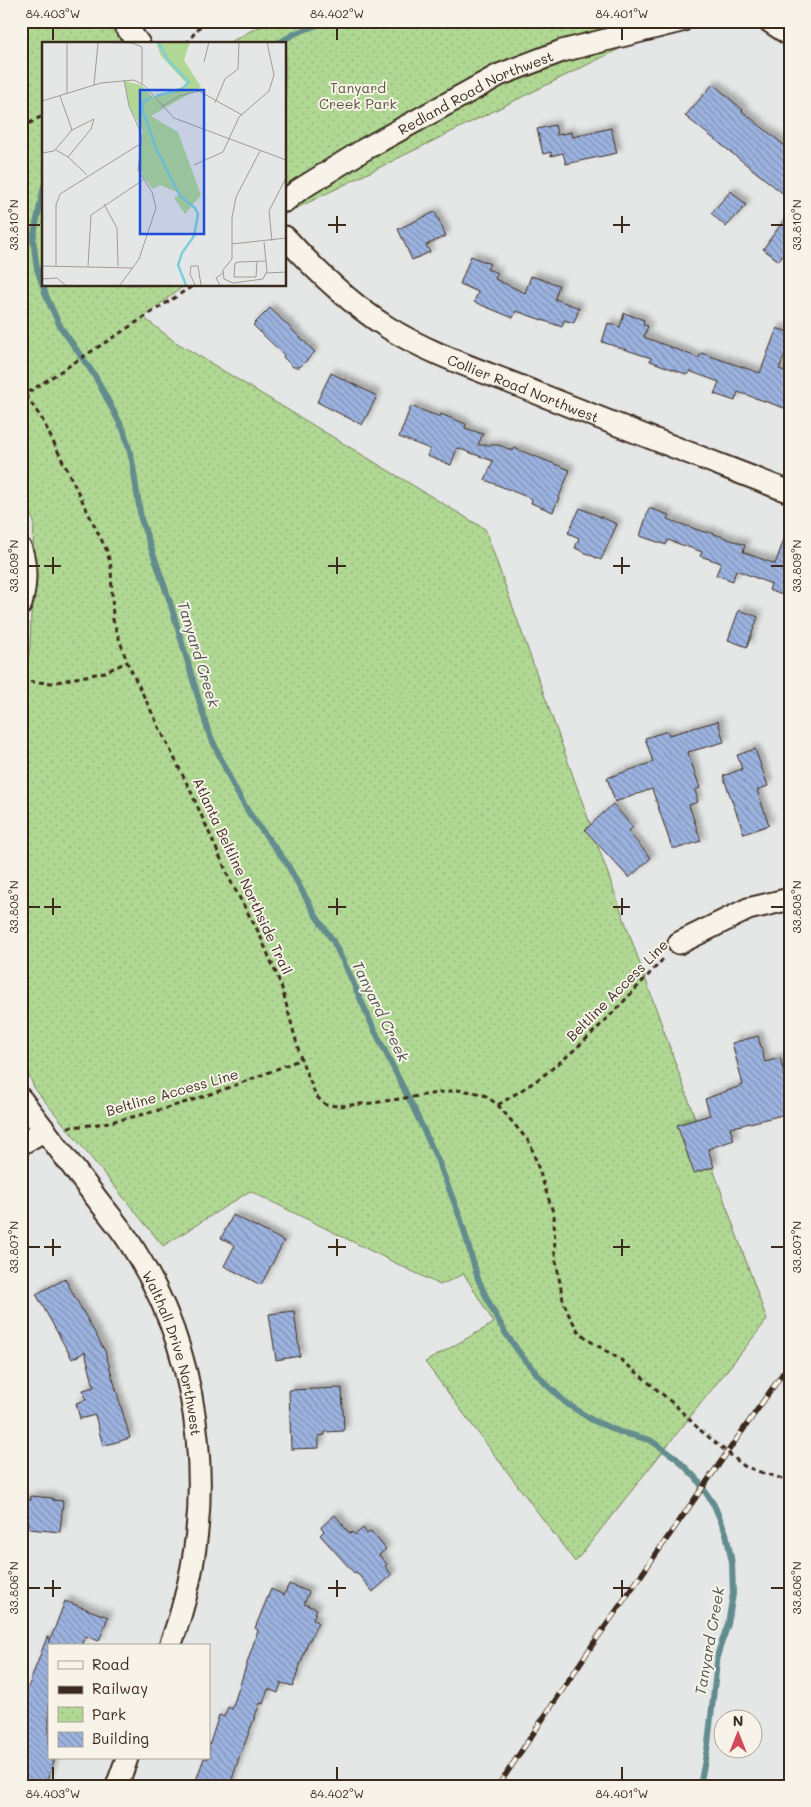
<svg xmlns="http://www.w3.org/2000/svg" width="811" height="1807" font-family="Mali,sans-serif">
	<defs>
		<pattern id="park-dots" width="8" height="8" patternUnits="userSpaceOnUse" patternTransform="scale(1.25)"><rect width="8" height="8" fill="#b0d793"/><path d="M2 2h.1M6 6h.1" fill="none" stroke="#98b97e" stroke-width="1.8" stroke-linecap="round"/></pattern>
		<pattern id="building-back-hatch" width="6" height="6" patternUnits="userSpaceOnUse" patternTransform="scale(1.25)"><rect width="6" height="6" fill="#9cb3e0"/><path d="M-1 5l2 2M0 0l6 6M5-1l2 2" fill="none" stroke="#8092b5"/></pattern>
		<filter id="shadow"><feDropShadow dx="4.5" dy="-4.5" stdDeviation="2.5" flood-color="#0004"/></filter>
	</defs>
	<rect width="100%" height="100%" fill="#e5e6e6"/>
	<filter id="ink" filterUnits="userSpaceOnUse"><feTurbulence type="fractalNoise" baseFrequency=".02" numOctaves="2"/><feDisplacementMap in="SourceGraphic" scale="10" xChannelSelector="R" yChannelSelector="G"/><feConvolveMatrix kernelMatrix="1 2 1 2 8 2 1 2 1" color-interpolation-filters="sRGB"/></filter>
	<g filter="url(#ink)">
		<!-- park -->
		<g fill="url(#park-dots)" stroke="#768058">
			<polygon points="21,21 117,21 134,44 44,44 44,285 185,285 143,317 174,341 485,529 767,1320 575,1562 425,1362 494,1323 464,1274 440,1285 250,1191 163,1246 35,1089 21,1058 21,708 30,645 34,521 21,499"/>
			<polygon points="282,21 676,21 285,214 285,44 227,44 256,28"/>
		</g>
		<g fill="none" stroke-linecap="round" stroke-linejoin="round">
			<!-- stream -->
			<g stroke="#638c8e" stroke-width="6">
				<polyline points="277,44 296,33 328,21"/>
				<polyline points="44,186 33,239 37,269 47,298 60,326 95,376 124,431 132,460 141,519 170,602 208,731 234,787 249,813 286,862 316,916 333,941 347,969 372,1025 413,1107 439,1163 461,1220 478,1279 491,1307 506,1334 524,1359 544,1382 566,1403 592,1420 620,1432 650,1440 675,1457 697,1479 714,1505 726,1533 732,1563 733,1594 728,1624 718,1653 708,1744 700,1786"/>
			</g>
		</g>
		<!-- building -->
		<g fill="url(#building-back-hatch)" stroke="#3b2a1e" filter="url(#shadow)">
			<polygon points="713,84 743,110 742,111 790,150 790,199 685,116"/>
			<polygon points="555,125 557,135 572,132 573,137 611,128 617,153 566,164 563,153 551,156 551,152 543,154 537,129"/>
			<polygon points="731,191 746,205 726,227 711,213"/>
			<polygon points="435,212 446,236 426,245 430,252 412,260 398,229"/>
			<polygon points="790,212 790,246 779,261 763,249"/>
			<polygon points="471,256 490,264 487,269 498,273 495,279 525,293 531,276 559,285 555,299 579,308 574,323 564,320 562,327 516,311 513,318 474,302 478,292 460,284"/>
			<polygon points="270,308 315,352 300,367 293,367 283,357 284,355 253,325"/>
			<polygon points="624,313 644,320 643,325 648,326 644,337 699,358 701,353 760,373 777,328 790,333 790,342 779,369 790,373 790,410 738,392 735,401 714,394 719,382 689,371 688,375 650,361 651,358 602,342 608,323 620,327"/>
			<polygon points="331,373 377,396 362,425 317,402"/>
			<polygon points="411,406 440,417 441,414 466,424 465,428 483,434 478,445 499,445 513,451 514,448 570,470 553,512 531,503 532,499 485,480 493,461 457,448 451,465 427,456 430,449 399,437"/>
			<polygon points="580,508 617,524 601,560 575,548 579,538 568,533"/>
			<polygon points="649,508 669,515 667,519 704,532 709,532 745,545 743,552 775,564 788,529 790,530 790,598 769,590 771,584 736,570 733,581 716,575 721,563 700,556 702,552 668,540 666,545 640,536"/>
			<polygon points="739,610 758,617 747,647 728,640"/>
			<polygon points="718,721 724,742 688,752 700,788 695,790 698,802 689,805 701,841 679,848 672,848 652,789 615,802 607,778 653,762 645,738 668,731 669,735"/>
			<polygon points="755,749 768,786 757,790 769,825 744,834 723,776 742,769 737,755"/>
			<polygon points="613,804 633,827 628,832 651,858 629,878 585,830"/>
			<polygon points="758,1036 765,1062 780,1058 790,1094 790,1113 730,1128 734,1140 708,1149 714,1167 694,1173 677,1125 710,1115 705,1099 743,1085 732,1043"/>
			<polygon points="233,1215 284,1241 261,1285 224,1266 235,1245 221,1238"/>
			<polygon points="65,1279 105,1351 130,1438 103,1446 95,1415 80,1419 76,1403 86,1400 83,1390 94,1387 85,1352 72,1359 36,1294"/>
			<polygon points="294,1311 300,1356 276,1360 269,1314"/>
			<polygon points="342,1388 344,1431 325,1432 325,1435 319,1436 319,1448 291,1449 289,1390"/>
			<polygon points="31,1496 53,1498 53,1500 63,1501 60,1532 29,1529 29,1523 21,1522 21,1499 31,1500"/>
			<polygon points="335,1515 350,1534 352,1532 355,1535 363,1528 367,1534 371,1531 386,1549 379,1555 387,1564 385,1566 392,1575 373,1592 356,1572 354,1573 320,1535 324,1531 321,1527"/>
			<polygon points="289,1584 309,1592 304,1604 317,1609 313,1619 318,1622 310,1640 309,1639 293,1686 281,1683 278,1693 268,1689 263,1704 260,1703 242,1751 241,1751 230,1786 194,1786 204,1758 209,1758 209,1746 219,1715 224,1717 228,1707 232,1709 258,1630 255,1628 271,1589 284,1595"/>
			<polygon points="65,1601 108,1617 99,1641 85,1636 81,1646 49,1646 49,1758 55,1758 45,1786 21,1786 21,1706 47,1637 49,1637 49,1643"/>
		</g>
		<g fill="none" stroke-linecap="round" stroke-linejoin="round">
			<defs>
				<g id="minor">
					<polyline points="122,21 139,44"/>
					<polyline points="769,21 790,35"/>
					<path id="s1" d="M285,201L299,190L365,149L499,75L562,51L681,21"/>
					<path id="s2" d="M285,237C315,270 349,303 387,327C428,353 477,369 522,387C611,423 700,457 790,492"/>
					<path d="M21,549C27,567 26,585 21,604"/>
					<polyline points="679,943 748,909 790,899"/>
					<path id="s3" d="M21,1099C45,1131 70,1163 94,1195C106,1211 120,1227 130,1243C207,1362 219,1515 170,1646"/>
					<polyline points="21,1144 45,1130"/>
					<polyline points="117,1786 127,1758"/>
				</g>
			</defs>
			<!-- minor casing -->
			<use href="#minor" stroke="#3b2a1e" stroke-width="25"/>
			<!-- path -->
			<g stroke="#3b2a1e" stroke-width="3" stroke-dasharray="5 4" stroke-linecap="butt">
				<polyline points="186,44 204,21"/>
				<polyline points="21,128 44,115"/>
				<polyline points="21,388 42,419 107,551 111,567 113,620 127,662 191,792 232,884 259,933 281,985 301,1059 316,1096 326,1105 339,1106 373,1103 457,1090 474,1092 486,1096 498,1105 530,1143 554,1215 555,1255 563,1300 568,1313 578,1331 590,1341 621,1360 641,1376 676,1406 700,1430"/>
				<polyline points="21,397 194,285"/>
				<polyline points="21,681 52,683 105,672 127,662"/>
				<path d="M498,1105C512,1096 527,1087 540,1078C587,1043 626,999 665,957"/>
				<path d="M68,1127C81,1126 96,1125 109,1122C175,1109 239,1085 301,1059"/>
				<polyline points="760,1472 790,1481"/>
			</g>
			<!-- minor -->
			<use href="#minor" stroke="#f7f3e8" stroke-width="21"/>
			<defs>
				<polyline id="rail" points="498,1786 593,1644 790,1363"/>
			</defs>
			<!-- rail casing -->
			<use href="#rail" stroke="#3b2a1e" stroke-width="5.5"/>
			<!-- rail -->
			<use href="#rail" stroke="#f7f3e8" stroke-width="4" stroke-dasharray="11" stroke-linecap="butt"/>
			<!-- path-bridge -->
			<polyline stroke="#3b2a1e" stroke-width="3" stroke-dasharray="5 4" stroke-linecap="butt" points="700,1430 744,1466 760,1472"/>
		</g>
	</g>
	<!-- ticks -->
	<path fill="none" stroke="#3b2a1e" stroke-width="2" d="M53,28V40M337,28V40M622,28V40M337,216V233M622,216V233M28,225H40M328,225H346M613,225H630M771,225H784M53,557V574M337,557V574M622,557V574M28,566H40M44,566H61M328,566H346M613,566H630M771,566H784M53,898V915M337,898V915M622,898V915M28,907H40M44,907H61M328,907H346M613,907H630M771,907H784M53,1239V1256M337,1239V1256M622,1239V1256M28,1247H40M44,1247H61M328,1247H346M613,1247H630M771,1247H784M53,1580V1597M337,1580V1597M622,1580V1597M28,1588H40M44,1588H61M328,1588H346M613,1588H630M771,1588H784M53,1767V1780M337,1767V1780M622,1767V1780"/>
	<g text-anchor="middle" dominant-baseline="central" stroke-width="4" stroke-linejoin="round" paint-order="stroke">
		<!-- park labels -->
		<g font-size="14" fill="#58553b" stroke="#f7f3e8">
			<text x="358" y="87">Tanyard<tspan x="358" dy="16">Creek Park</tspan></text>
		</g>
		<!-- street labels -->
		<g font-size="14" fill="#3b2a1e" stroke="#f7f3e8">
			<text stroke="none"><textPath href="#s1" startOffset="220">Redland Road Northwest</textPath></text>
			<text stroke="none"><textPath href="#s2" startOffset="286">Collier Road Northwest</textPath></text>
			<text transform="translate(243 876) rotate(65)">Atlanta Beltline Northside Trail</text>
			<text transform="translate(617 990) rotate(-45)">Beltline Access Line</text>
			<text transform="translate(172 1092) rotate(-16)">Beltline Access Line</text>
			<text stroke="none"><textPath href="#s3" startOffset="300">Walthall Drive Northwest</textPath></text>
		</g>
		<!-- water labels -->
		<g font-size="15" font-style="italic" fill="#4c534c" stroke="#f7f3e8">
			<text transform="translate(199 654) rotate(73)">Tanyard Creek</text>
			<text transform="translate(381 1011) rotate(64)">Tanyard Creek</text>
			<text transform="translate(709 1641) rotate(-80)">Tanyard Creek</text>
		</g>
	</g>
	<!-- overview -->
	<g transform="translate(42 42)">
		<rect width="244" height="244" fill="#e5e6e6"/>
		<path d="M114,0H148L142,18L159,45L109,74L136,90L159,153L143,172L132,156L137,153L135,150L118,143L111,147L101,135L97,121L101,90L88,66L82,39L99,43L111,55L146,43L119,14Z" fill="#b0d793"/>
		<path fill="none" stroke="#7dced8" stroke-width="2.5" d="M114,54L140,47L147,40L126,18L116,0M110,55L102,59L100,67L114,106L138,154L153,166L156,172L152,194L140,211L136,223L144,243"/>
		<path fill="none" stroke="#a19b96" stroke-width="1" d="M51,0L90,1L100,5V42M162,20L167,0M52,43L56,1M25,51V0M18,54L30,88M0,59L59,41L92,38L103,44L132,76L244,118M173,61L183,37L196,27L197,0M119,65L137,54L157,49L200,73M14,108L26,115L45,133M218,109L194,155L190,176V217L181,228L182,237L191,241L221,237L225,229L222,200M0,111L12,109L30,88L52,77M26,115L49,87L52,77M152,123L181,110L197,75L227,49L232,33L225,0M62,162L75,186L76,224M230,199L227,169L244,136M190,202L244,196M215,220L214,235H192L193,221L197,220L224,219M0,224L91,226M14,224V163L18,152L98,102M46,224L49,173L101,138M224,231L244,230M0,237L15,236L23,243M78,243L97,217L114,166L110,150L96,128L100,93L87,64L82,38M153,243L148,232L149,224H156L159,243M178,243L174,236L181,231"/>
		<path fill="#1d4ed8" fill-opacity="0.15" stroke="#1d4ed8" stroke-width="2.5" d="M98,48H162V192H98Z"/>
		<rect width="244" height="244" fill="none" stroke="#3b2a1e" stroke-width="2.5"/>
	</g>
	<!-- margin -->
	<rect width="811" height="1807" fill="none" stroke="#f7f3e8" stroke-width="55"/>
	<!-- legend -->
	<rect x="48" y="1644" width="162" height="115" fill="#f7f3e8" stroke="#aca397"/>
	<rect x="58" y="1661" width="25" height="8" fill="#f7f3e8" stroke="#aca397"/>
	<text x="92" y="1670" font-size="15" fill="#3b2a1e">Road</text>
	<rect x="58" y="1686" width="25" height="8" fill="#3b2a1e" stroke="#aca397"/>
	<text x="92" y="1694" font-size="15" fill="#3b2a1e">Railway</text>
	<rect x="58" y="1707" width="25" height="15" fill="url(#park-dots)" stroke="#aca397"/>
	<text x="92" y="1720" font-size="15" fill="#3b2a1e">Park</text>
	<rect x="58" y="1732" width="25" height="15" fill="url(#building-back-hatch)" stroke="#aca397"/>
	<text x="92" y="1744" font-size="15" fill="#3b2a1e">Building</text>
	<!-- north arrow -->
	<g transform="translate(738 1734)"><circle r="24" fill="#f7f3e8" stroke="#aca397"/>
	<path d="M0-4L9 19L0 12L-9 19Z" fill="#d1495b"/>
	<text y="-8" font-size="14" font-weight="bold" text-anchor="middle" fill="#3b2a1e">N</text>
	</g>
	<rect x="28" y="28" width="756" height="1752" fill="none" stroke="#3b2a1e" stroke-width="2"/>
	<g font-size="12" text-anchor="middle" fill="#3b2a1e">
		<text x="53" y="18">84.403°W</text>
		<text x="337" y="18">84.402°W</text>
		<text x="622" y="18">84.401°W</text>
		<text transform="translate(14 225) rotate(-90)" y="4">33.810°N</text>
		<text transform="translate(797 225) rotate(-90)" y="4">33.810°N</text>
		<text transform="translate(14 566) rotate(-90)" y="4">33.809°N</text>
		<text transform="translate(797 566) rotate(-90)" y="4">33.809°N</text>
		<text transform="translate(14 907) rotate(-90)" y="4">33.808°N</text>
		<text transform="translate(797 907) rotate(-90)" y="4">33.808°N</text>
		<text transform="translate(14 1247) rotate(-90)" y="4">33.807°N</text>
		<text transform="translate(797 1247) rotate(-90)" y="4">33.807°N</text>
		<text transform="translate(14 1588) rotate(-90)" y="4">33.806°N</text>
		<text transform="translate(797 1588) rotate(-90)" y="4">33.806°N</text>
		<text x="53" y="1798">84.403°W</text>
		<text x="337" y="1798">84.402°W</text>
		<text x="622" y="1798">84.401°W</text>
	</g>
</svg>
